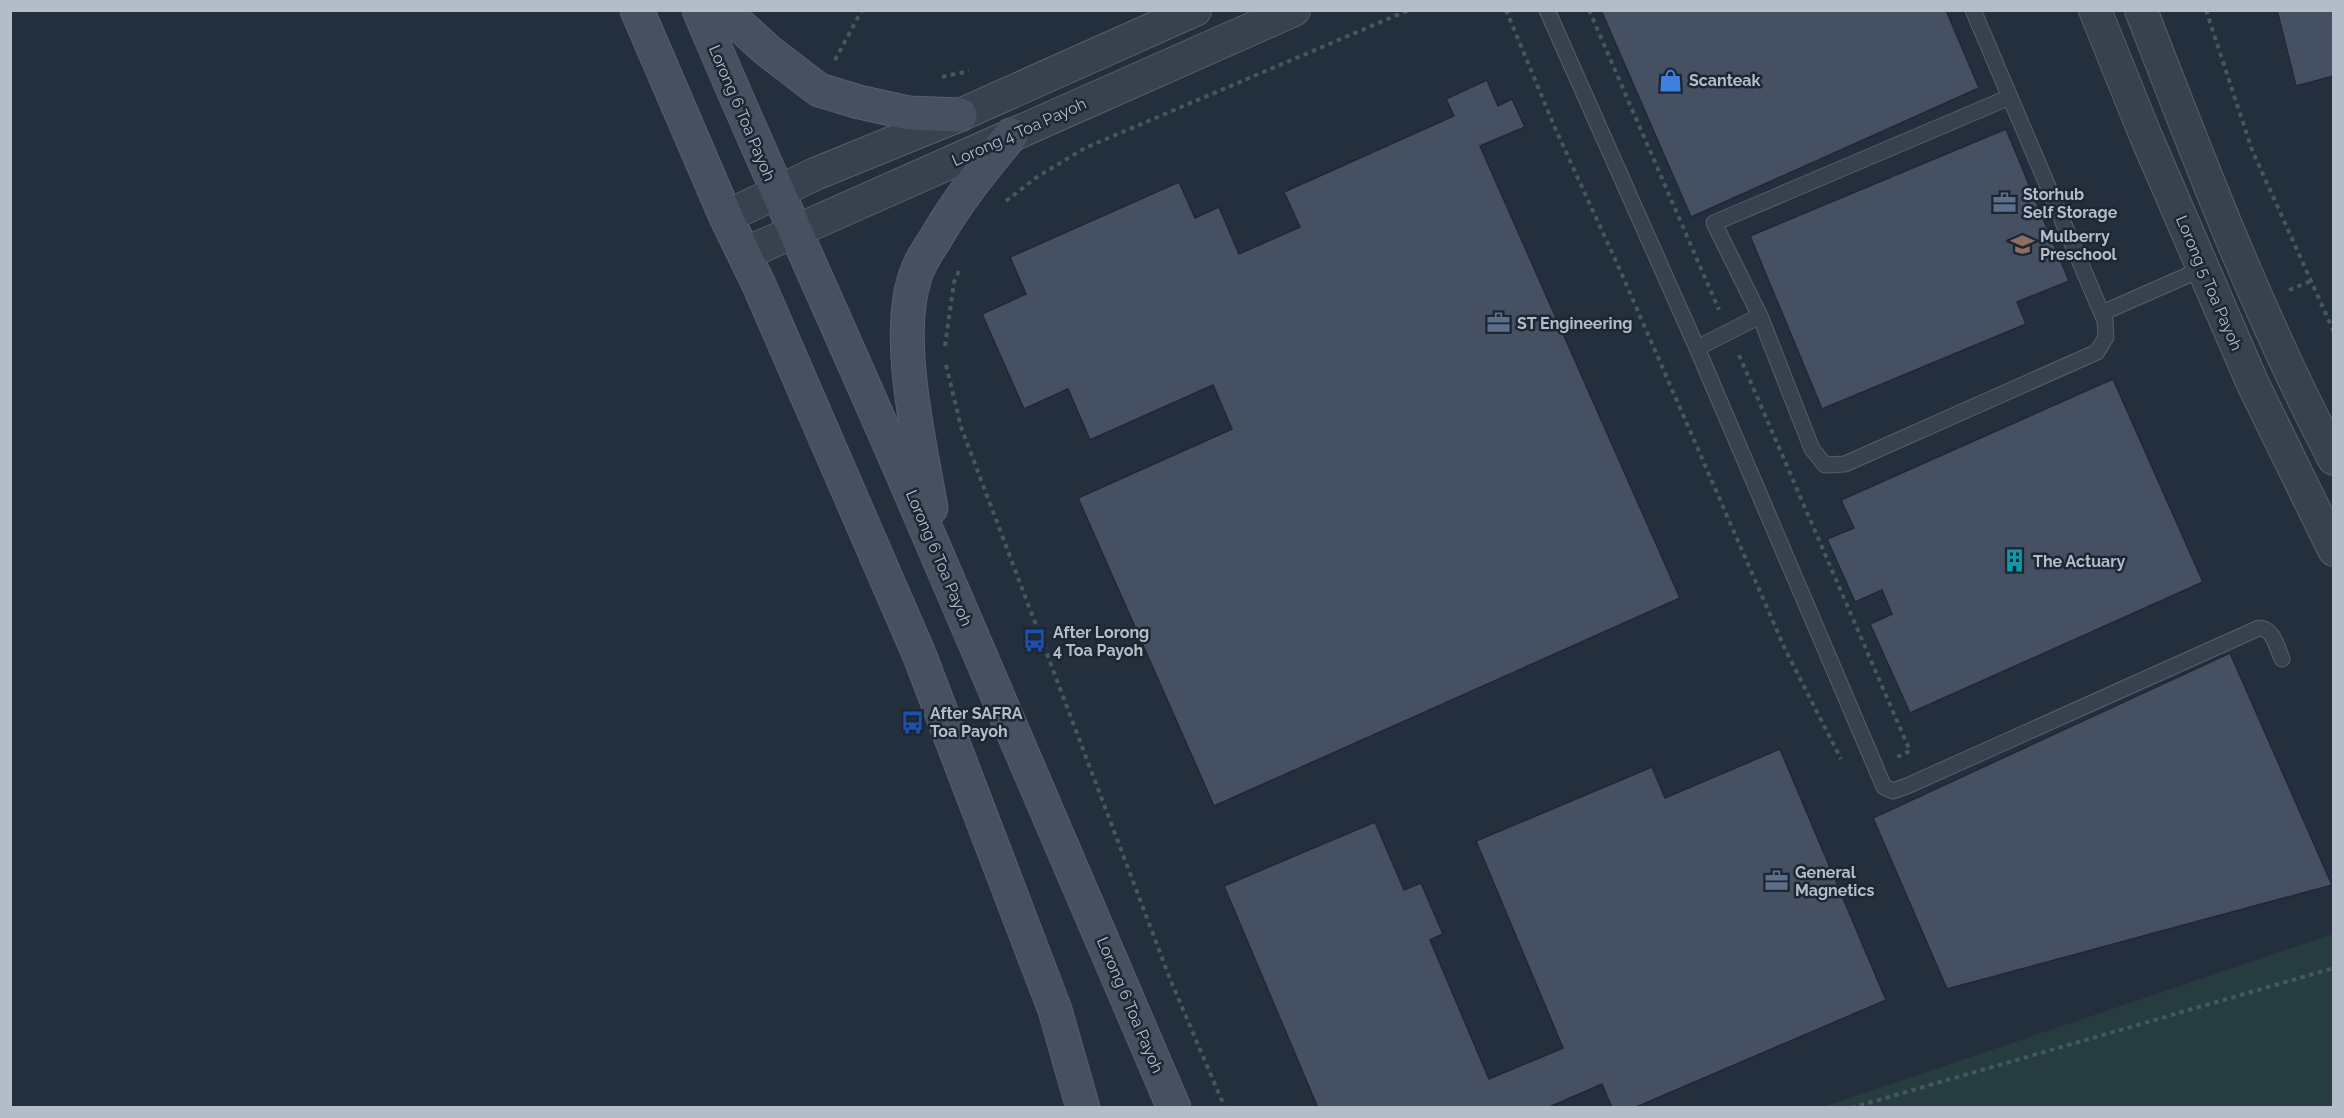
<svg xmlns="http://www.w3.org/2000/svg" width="2344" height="1118" font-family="Raleway,sans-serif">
	<rect width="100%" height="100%" fill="#242f3e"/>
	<!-- grass -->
	<polygon fill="#263c3f" points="2333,934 2333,1107 1823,1107"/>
	<!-- building -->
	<g fill="#455162" stroke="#1f2835" stroke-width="1.5">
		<polygon points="1601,10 1946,10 1979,88 1691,217"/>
		<polygon points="2277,10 2334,10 2334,76 2296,86"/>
		<polygon points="1487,80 1498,106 1512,99 1525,127 1480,146 1680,598 1214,806 1078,498 1232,429 1213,385 1090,440 1068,389 1024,409 982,314 1026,294 1010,257 1179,182 1195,218 1219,207 1239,254 1300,227 1284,192 1454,116 1446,99"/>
		<polygon points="2006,129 2069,281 2017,302 2026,324 1822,409 1750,236"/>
		<polygon points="2113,379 2203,582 1910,713 1870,624 1892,614 1882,590 1855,602 1827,539 1854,528 1841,500"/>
		<polygon points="2230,653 2332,885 1947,989 1873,818"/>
		<polygon points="1780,749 1886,1000 1634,1108 1612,1108 1602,1084 1547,1108 1318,1108 1224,886 1375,822 1404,890 1421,883 1443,934 1430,940 1489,1079 1563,1048 1476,841 1652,767 1665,798"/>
	</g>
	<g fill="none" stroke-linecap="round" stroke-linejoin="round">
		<defs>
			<g id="lane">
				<path d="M1547,10L1697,348L1884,787L1893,791L1907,786L2259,628C2273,628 2277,647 2282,659"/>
				<polyline points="1973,10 2105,321 2106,337 2097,352 1845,464 1825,465 1812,449 1760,316 1714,223 2010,97"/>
				<polyline points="2102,313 2202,269"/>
				<polyline points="1697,348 1760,316"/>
			</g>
			<g id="street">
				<polyline points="2095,10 2145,134 2253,384 2334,550"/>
				<path d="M2141,10C2200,162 2258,315 2334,459"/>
				<polyline points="726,217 815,174 960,115 1195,10"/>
				<polyline points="744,254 1294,10"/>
			</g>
			<g id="secondary">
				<polyline points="637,10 726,217 759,285 919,654 1055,1010 1083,1108"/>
				<path d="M699,10C767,171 840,329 909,489C998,695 1084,902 1174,1108"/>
				<polyline points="723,10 767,50 819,90 859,102 909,113 960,115"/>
				<path d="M931,508C920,443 892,330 918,269C922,259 928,250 934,241C957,201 982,170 1011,135"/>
			</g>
		</defs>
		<!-- lane casing -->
		<use href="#lane" stroke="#565f6c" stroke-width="17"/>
		<!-- street casing -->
		<use href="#street" stroke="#565f6c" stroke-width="34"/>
		<!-- secondary casing -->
		<use href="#secondary" stroke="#565f6c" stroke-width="35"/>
		<!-- path -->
		<g stroke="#44595c" stroke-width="4" stroke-dasharray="4.5 4.5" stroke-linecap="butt">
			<polyline points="1506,10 1555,128 1620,270 1785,649 1841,759"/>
			<polyline points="1589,10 1719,310"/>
			<polyline points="2206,10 2252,150 2334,332"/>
			<polyline points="835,60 862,10"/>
			<polyline points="942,77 969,71"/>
			<polyline points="1006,201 1037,177 1085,148 1409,10"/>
			<polyline points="2289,290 2311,281"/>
			<polyline points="945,346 954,282 959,271"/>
			<polyline points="1739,355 1910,751 1897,757"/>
			<polyline points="946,365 961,427 1170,979 1225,1108"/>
			<polyline points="1851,1108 2334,968"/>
		</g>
		<!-- lane -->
		<use href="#lane" stroke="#38414e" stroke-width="15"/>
		<!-- street -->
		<use href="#street" stroke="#38414e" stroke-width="32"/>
		<!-- secondary -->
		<use href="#secondary" stroke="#465061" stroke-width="33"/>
	</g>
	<!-- icons -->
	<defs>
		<symbol id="shop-bare" viewBox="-9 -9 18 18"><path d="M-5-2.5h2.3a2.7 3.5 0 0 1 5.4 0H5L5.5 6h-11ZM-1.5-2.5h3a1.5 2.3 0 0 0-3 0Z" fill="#3f7fe0" stroke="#1d2633" stroke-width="2.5" paint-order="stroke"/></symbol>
		<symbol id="office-bare" viewBox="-9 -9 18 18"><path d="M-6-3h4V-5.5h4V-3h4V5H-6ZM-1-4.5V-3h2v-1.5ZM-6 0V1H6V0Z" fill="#5c6f8a" stroke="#1d2633" stroke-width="2.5" paint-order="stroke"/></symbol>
		<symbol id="school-bare" viewBox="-9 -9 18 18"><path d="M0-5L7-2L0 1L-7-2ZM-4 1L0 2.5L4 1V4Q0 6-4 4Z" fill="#8d6e63" stroke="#1d2633" stroke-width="2.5" paint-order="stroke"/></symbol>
		<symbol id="building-bare" viewBox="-9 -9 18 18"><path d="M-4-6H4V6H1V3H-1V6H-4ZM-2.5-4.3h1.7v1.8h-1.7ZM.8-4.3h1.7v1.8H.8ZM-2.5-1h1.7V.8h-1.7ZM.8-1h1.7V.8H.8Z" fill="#0f9aa8" stroke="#1d2633" stroke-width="2.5" paint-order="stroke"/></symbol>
		<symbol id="bus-bare" viewBox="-9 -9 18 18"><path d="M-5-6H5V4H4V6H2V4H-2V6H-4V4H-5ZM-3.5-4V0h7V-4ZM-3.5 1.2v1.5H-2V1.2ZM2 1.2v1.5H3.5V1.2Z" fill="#1a4fb4" stroke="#1d2633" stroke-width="2.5" paint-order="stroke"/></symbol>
	</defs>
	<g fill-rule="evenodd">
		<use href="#shop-bare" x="1654" y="64" width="33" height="33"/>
		<use href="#office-bare" x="1988" y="186" width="33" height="33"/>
		<use href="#school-bare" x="2006" y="228" width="33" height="33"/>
		<use href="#office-bare" x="1482" y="306" width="33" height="33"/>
		<use href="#building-bare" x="1998" y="544" width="33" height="33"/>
		<use href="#bus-bare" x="1018" y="624" width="33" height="33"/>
		<use href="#bus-bare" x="896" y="706" width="33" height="33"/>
		<use href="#office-bare" x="1760" y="864" width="33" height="33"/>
	</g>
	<g text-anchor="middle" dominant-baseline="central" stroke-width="5" stroke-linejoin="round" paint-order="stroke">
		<!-- poi labels -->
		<g font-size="16" font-weight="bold" fill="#b4bcc9" stroke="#1d2633" text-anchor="start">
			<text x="1689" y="80">Scanteak</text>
			<text x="2023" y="194">Storhub<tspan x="2023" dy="18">Self Storage</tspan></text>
			<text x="2040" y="236">Mulberry<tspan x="2040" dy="18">Preschool</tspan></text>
			<text x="1517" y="323">ST Engineering</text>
			<text x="2033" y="561">The Actuary</text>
			<text x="1053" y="632">After Lorong<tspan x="1053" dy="18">4 Toa Payoh</tspan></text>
			<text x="930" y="713">After SAFRA<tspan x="930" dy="18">Toa Payoh</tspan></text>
			<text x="1795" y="872">General<tspan x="1795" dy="18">Magnetics</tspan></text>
		</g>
		<!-- street labels -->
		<g font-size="16" fill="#b4bcc9" stroke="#1d2633">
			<text transform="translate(742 113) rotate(67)">Lorong 6 Toa Payoh</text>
			<text transform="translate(1019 132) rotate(-24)">Lorong 4 Toa Payoh</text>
			<text transform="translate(2209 283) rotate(67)">Lorong 5 Toa Payoh</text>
			<text transform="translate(939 558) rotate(67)">Lorong 6 Toa Payoh</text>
			<text transform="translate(1130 1005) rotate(67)">Lorong 6 Toa Payoh</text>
		</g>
	</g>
	<!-- border -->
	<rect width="2344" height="1118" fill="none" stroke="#b4bcc9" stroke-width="24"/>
</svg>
